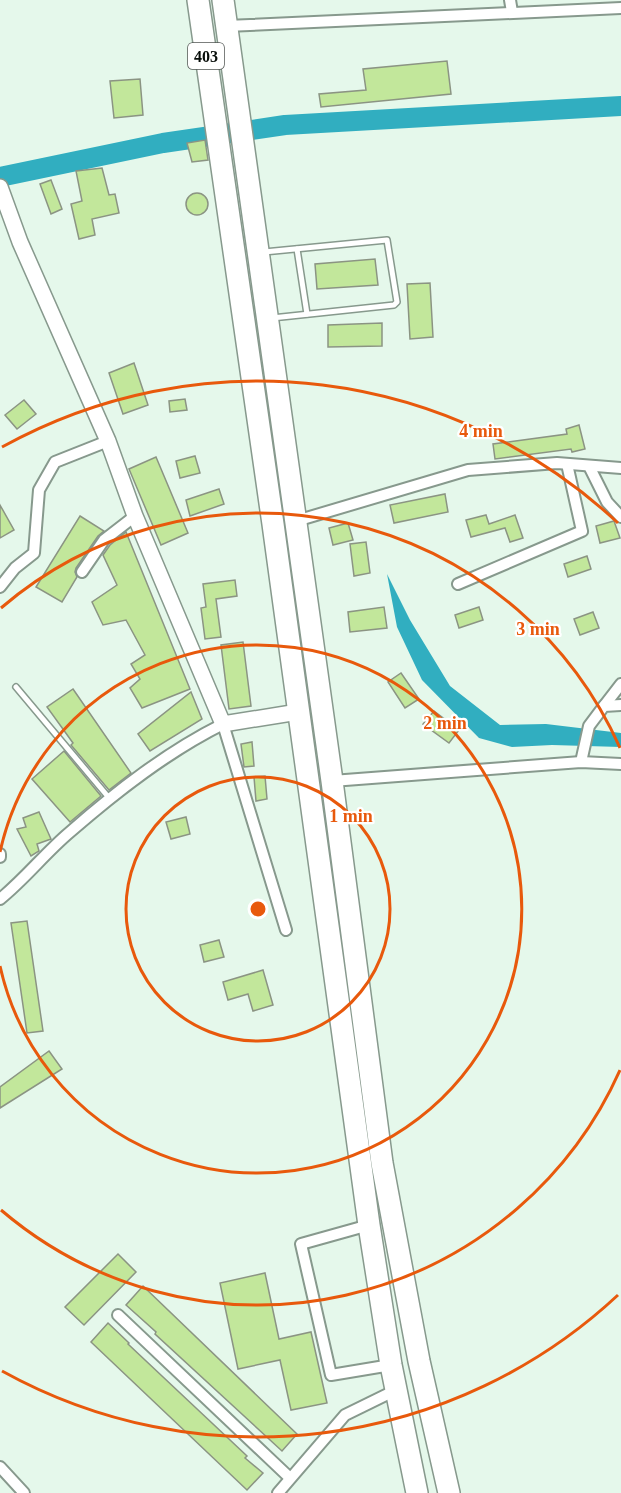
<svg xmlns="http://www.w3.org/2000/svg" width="621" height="1493" font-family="Georgia,serif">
	<rect width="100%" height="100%" fill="#e5f8eb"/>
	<!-- water -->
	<polygon fill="#31aec0" points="387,574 410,620 450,686 500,725 546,724 621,733 621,747 552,745 512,747 479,738 422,680 397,627"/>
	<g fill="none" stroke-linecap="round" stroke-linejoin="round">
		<!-- river -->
		<polyline stroke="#31aec0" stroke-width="20" points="0,177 163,143 285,125 621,106"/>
	</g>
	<!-- building -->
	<g fill="#c2e79b" stroke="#8b9483" stroke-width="1.5">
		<polygon points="447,61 451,94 321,107 319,94 366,90 363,69"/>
		<polygon points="140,79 143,115 114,118 110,81"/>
		<polygon points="205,140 208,160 192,162 187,143"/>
		<polygon points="102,168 109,195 115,194 119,213 92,219 95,235 79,239 71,204 82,201 76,171"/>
		<polygon points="51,180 62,209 51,214 40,184"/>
		<circle cx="197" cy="204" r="11"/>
		<polygon points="375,259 378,285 317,289 315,264"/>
		<polygon points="430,283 433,337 410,339 407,284"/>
		<polygon points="382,323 382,346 328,347 328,325"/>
		<polygon points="134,363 148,405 123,414 109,373"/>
		<polygon points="185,399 187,410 170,412 169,401"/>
		<polygon points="24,400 36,414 17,429 5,415"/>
		<polygon points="579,425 585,449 572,452 571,449 495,459 493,444 567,434 566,429"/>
		<polygon points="195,456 200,473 180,478 176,461"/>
		<polygon points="156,457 188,533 161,545 129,469"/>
		<polygon points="219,489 224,504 190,516 186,500"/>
		<polygon points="445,494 448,512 394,523 390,505"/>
		<polygon points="0,505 14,530 0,538"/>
		<polygon points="486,515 489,524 515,515 523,538 510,542 505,528 471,537 466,520"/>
		<polygon points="80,516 104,531 98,536 76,568 75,572 77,577 62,602 36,587"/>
		<polygon points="614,521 620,538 600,543 596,526"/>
		<polygon points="348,523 353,540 333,545 329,528"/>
		<polygon points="126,532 190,689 142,708 130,688 140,679 131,664 145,655 126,620 103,625 92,602 117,585 103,555 110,545"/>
		<polygon points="366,542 370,573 354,576 350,544"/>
		<polygon points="587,556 591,569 568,577 564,564"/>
		<polygon points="235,580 237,596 216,599 221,637 205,639 201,608 206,607 203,584"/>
		<polygon points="384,607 387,628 350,632 348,612"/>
		<polygon points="479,607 483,620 459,628 455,615"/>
		<polygon points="593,612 599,628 580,635 574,619"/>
		<polygon points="243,642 251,706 229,709 221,645"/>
		<polygon points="401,673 419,699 405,708 388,682"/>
		<polygon points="73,689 131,773 109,790 71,745 73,743 47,707"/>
		<polygon points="191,692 202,719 150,751 138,734"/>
		<polygon points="434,711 459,730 449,743 423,724"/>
		<polygon points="252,742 254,766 244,767 241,744"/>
		<polygon points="64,751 101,796 70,822 32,779"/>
		<polygon points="265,776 267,799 256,801 254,777"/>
		<polygon points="39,812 51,839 37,844 39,851 31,856 17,829 26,827 23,818"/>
		<polygon points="186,817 190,834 171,839 166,822"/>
		<polygon points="27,921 43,1031 27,1033 11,923"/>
		<polygon points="219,940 224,957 204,962 200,945"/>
		<polygon points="263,970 273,1005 253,1011 248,994 228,1000 223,982"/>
		<polygon points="49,1051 62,1069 0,1108 0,1087"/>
		<polygon points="118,1254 136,1272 84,1325 65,1307"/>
		<polygon points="265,1273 279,1339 311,1332 327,1403 291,1410 280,1360 238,1369 220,1283"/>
		<polygon points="143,1286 297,1434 282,1451 155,1334 156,1332 126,1305"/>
		<polygon points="108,1323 129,1343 128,1344 247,1456 245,1458 263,1473 247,1490 91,1342"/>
	</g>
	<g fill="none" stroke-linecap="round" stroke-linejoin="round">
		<defs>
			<g id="lane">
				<polyline points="297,249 307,314"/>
				<polyline points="264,252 387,240 397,302 394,305 272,318"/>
				<polyline points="16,687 110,799"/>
			</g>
			<g id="street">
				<polyline points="510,0 512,12"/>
				<polyline points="226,26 621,8"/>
				<polyline points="589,466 607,502 621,517"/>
				<polyline points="296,521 468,470 557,463 621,468"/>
				<polyline points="82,572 104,540 135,516"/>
				<polyline points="458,584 582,531 567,464"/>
				<polyline points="0,587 15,568 34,553 39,490 55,462 108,441"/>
				<polyline points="604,706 621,684"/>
				<polyline points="581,762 589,726 604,706 621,705"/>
				<polyline points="332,781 581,762 621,764"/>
				<polyline points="0,854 0,857"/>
				<path d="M0,899C25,879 45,853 70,832C117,791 167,752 223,724L286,930"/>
				<polyline points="369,1225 301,1244 331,1375 391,1365"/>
				<polyline points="118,1315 290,1478"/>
				<polyline points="0,1467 24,1493"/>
				<polyline points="278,1493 345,1415 396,1390"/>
			</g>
			<polyline id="secondary" points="0,187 20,242 108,441 135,516 223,724 298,712"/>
			<g id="highway">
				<polyline points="198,0 273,524 369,1225 391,1365 417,1493"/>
				<polyline points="223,0 332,781 382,1163 419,1361 449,1493"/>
			</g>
		</defs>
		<!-- lane casing -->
		<use href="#lane" stroke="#87998d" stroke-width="8"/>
		<!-- street casing -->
		<use href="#street" stroke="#87998d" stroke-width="14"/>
		<!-- secondary casing -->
		<use href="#secondary" stroke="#87998d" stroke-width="18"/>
		<!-- highway casing -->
		<use href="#highway" stroke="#87998d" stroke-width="24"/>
		<!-- lane -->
		<use href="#lane" stroke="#fff" stroke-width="5"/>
		<!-- street -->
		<use href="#street" stroke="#fff" stroke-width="10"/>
		<!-- secondary -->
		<use href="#secondary" stroke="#fff" stroke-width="15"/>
		<!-- highway -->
		<use href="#highway" stroke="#fff" stroke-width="21"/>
	</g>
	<!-- distance rings -->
	<g fill="none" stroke="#e8590c" stroke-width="3">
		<circle cx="258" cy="909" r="132"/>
		<path d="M0 852A264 264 0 1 1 0 966"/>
		<path d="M620 1070A396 396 0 0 1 1 1210M1 608A396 396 0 0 1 620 748"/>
		<path d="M618 1295A528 528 0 0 1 2 1371M2 447A528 528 0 0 1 618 523"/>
	</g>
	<g text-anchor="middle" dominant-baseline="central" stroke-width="4.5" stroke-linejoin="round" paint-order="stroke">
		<!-- shield labels -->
		<rect fill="#fff" stroke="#515653" stroke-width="1.5" x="188" y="43" width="36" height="26" rx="4.5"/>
		<g font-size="16" font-weight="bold" fill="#070d09">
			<text x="206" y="56">403</text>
		</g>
	</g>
	<circle cx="258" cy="909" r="9" fill="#e8590c" stroke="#fff" stroke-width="3"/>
	<g font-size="18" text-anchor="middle" font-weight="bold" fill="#e8590c" stroke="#fff" stroke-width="4.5" stroke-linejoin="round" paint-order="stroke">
		<text x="481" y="437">4 min</text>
		<text x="538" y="635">3 min</text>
		<text x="445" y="729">2 min</text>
		<text x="351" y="822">1 min</text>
	</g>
</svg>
